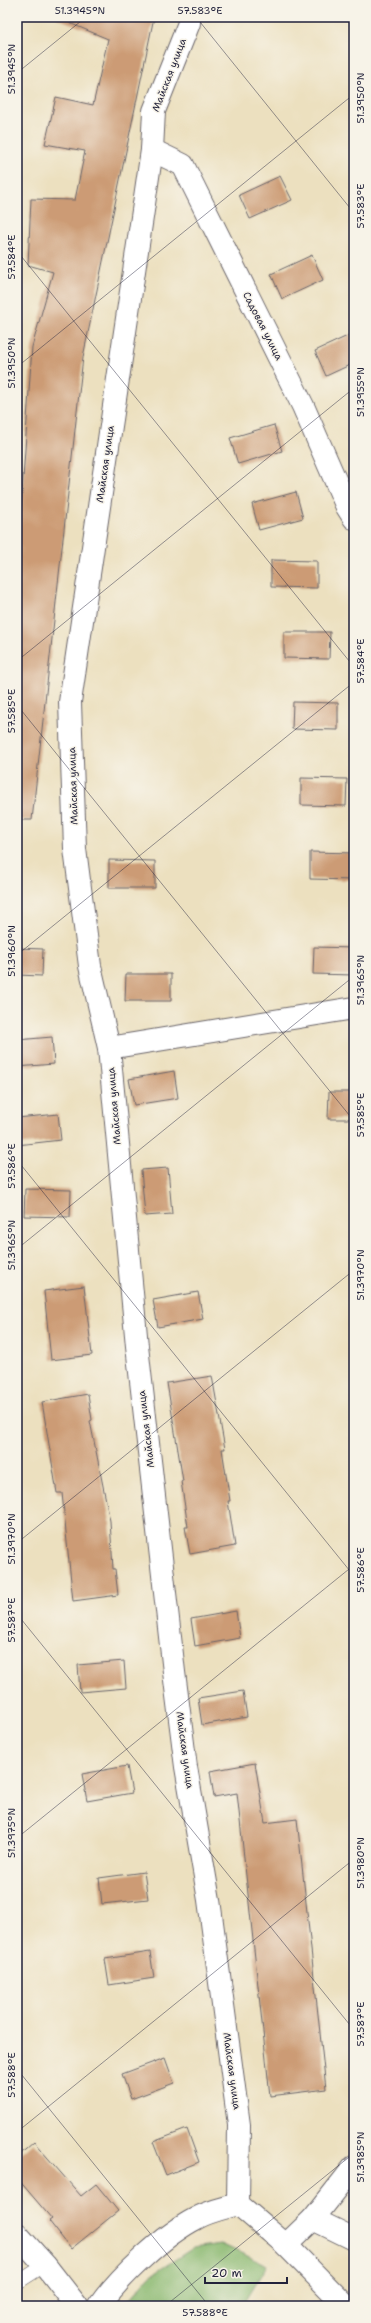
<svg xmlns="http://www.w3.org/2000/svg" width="371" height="2323" font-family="'Shantell Sans',sans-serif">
	<rect width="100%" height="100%" fill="#f7f3e8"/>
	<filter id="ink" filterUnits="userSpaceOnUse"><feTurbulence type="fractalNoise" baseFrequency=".025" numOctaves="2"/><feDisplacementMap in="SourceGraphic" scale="8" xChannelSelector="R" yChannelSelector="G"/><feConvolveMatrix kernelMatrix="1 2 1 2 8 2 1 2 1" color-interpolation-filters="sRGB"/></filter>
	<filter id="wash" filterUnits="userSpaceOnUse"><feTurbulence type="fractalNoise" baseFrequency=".012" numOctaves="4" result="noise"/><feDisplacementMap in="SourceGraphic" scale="16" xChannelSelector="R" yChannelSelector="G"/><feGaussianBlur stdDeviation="0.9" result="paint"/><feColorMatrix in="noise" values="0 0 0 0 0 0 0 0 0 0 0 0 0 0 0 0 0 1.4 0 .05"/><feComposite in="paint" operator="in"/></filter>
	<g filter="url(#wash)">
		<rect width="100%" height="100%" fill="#ece0bf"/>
		<!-- forest -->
		<polygon fill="#8cba72" stroke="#576e56" points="221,2244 267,2265 242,2306 124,2306 150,2276 193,2248"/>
		<g id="blocks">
			<!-- building -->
			<g fill="#cc9b74">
				<polygon points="55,17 154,17 83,357 32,820 17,820 17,567 32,347 53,272 28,265 31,199 75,200 85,151 45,144 56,97 93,105 108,39"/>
				<polygon points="280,176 292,200 250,219 239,195"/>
				<polygon points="312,255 323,280 282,299 271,274"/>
				<polygon points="354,333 354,363 326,376 315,351"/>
				<polygon points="274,425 282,451 238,464 230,438"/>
				<polygon points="296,492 303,518 259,530 252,504"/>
				<polygon points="271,560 317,561 317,588 271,587"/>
				<polygon points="284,632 330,632 329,659 284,658"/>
				<polygon points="293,702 338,703 338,730 292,729"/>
				<polygon points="301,778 347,779 346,806 301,805"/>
				<polygon points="310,852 354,853 354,880 310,879"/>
				<polygon points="109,860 155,861 155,888 109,888"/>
				<polygon points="314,947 354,948 354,975 313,974"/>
				<polygon points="17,948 43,949 42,976 17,975"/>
				<polygon points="126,974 171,974 171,1001 125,1001"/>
				<polygon points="52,1037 54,1064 17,1067 17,1040"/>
				<polygon points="174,1071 178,1098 134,1105 129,1079"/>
				<polygon points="329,1092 354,1092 354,1119 328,1119"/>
				<polygon points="58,1114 61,1140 17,1145 17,1118"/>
				<polygon points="168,1168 172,1214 145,1216 141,1170"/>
				<polygon points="25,1189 71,1190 70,1217 24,1216"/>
				<polygon points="84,1286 92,1355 51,1360 44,1291"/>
				<polygon points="198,1292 203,1319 158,1327 153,1300"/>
				<polygon points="212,1376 225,1449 222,1449 230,1501 228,1501 235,1546 190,1554 185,1527 188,1527 181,1481 183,1481 167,1383"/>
				<polygon points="88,1394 92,1420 90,1421 110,1521 113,1569 115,1569 118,1595 73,1601 62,1493 57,1493 42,1402"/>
				<polygon points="236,1611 240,1638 195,1646 191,1619"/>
				<polygon points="124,1661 126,1688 80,1692 78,1665"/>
				<polygon points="243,1691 247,1717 202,1725 198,1698"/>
				<polygon points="255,1763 265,1823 297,1819 326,2089 270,2096 237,1793 214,1797 210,1771"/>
				<polygon points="127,1766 132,1793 87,1801 82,1774"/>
				<polygon points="144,1872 148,1899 102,1904 99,1878"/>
				<polygon points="150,1952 154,1978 109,1985 105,1959"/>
				<polygon points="165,2058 174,2083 131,2099 122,2074"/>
				<polygon points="187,2129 199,2162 166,2175 153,2142"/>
				<polygon points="34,2142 81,2196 96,2184 118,2211 71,2249 49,2221 52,2219 17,2178 17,2157"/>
			</g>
		</g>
	</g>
	<g filter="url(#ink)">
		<use href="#blocks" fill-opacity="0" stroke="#696469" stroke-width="1"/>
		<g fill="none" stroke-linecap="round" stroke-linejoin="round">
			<defs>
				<polyline id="lane" points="17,2283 45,2265"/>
				<g id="street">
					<polyline points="189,17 189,23 154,111 152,150 70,702 75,849 90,966 109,1048 137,1346 174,1672 186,1767 209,1900 239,2125 238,2204"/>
					<polyline points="152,150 183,165 303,406 347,507 354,518"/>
					<polyline points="109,1048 354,1008"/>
					<polyline points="238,2204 286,2245 346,2306"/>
					<polyline points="313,2219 354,2167"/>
					<polyline points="17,2234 45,2265 77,2306"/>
					<polyline points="286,2245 313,2219 354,2239"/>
					<path d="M99,2306C119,2277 165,2234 197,2218C209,2211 225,2208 238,2204"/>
				</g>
			</defs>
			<!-- lane casing -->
			<use href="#lane" stroke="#696469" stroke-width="14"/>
			<!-- street casing -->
			<use href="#street" stroke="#696469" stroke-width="24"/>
			<!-- lane -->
			<use href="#lane" stroke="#fff" stroke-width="13"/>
			<!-- street -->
			<use href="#street" stroke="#fff" stroke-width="22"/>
		</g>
	</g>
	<!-- ticks -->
	<path fill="none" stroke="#22223b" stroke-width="1" stroke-opacity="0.45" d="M196,17L354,213M17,73L86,17M17,251L354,667M17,367L354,94M17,661L354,388M17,705L354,1121M17,955L354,682M17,1160L354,1576M17,1249L354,976M17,1543L354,1270M17,1614L354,2030M17,1838L354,1565M17,2069L209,2306M17,2132L354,1859M165,2306L354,2153"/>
	<g text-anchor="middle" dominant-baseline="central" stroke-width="3" stroke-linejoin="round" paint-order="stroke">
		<!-- street labels -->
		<g font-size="10" fill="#22223b" stroke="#f7f3e8">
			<text transform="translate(169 75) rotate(-69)">Майская улица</text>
			<text transform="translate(263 326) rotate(63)">Садовая улица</text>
			<text transform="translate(105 464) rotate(-82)">Майская улица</text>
			<text transform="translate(73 786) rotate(-92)">Майская улица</text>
			<text transform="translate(114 1106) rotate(-95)">Майская улица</text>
			<text transform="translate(146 1429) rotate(-97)">Майская улица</text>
			<text transform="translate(185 1750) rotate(82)">Майская улица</text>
			<text transform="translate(232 2071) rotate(82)">Майская улица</text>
		</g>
	</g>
	<!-- margin -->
	<rect width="371" height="2323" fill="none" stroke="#f7f3e8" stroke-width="44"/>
	<!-- scale -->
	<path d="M205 2277v6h82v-6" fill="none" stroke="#22223b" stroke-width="2"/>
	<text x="211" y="2277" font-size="12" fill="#22223b" stroke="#f7f3e8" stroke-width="3" paint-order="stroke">20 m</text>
	<rect x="22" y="22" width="327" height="2279" fill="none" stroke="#22223b" stroke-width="1.5"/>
	<g font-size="10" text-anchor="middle" fill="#22223b">
		<text x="80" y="14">51.3945°N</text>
		<text x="200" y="14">57.583°E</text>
		<text transform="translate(11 69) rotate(-90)" y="4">51.3945°N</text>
		<text transform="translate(360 98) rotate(-90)" y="4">51.3950°N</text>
		<text transform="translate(360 206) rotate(-90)" y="4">57.583°E</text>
		<text transform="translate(11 257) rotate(-90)" y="4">57.584°E</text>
		<text transform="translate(11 363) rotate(-90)" y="4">51.3950°N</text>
		<text transform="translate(360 392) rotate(-90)" y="4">51.3955°N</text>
		<text transform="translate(360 661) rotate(-90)" y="4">57.584°E</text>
		<text transform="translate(11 711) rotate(-90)" y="4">57.585°E</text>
		<text transform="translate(11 951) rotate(-90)" y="4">51.3960°N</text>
		<text transform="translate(360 980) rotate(-90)" y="4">51.3965°N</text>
		<text transform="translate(360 1115) rotate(-90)" y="4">57.585°E</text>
		<text transform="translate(11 1166) rotate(-90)" y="4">57.586°E</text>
		<text transform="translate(11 1245) rotate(-90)" y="4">51.3965°N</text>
		<text transform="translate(360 1275) rotate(-90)" y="4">51.3970°N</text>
		<text transform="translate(11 1539) rotate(-90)" y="4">51.3970°N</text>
		<text transform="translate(360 1570) rotate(-90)" y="4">57.586°E</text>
		<text transform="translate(11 1620) rotate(-90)" y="4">57.587°E</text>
		<text transform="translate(11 1833) rotate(-90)" y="4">51.3975°N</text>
		<text transform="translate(360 1863) rotate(-90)" y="4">51.3980°N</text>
		<text transform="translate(360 2024) rotate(-90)" y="4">57.587°E</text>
		<text transform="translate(11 2075) rotate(-90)" y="4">57.588°E</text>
		<text transform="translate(360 2157) rotate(-90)" y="4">51.3985°N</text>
		<text x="205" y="2316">57.588°E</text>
	</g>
</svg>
